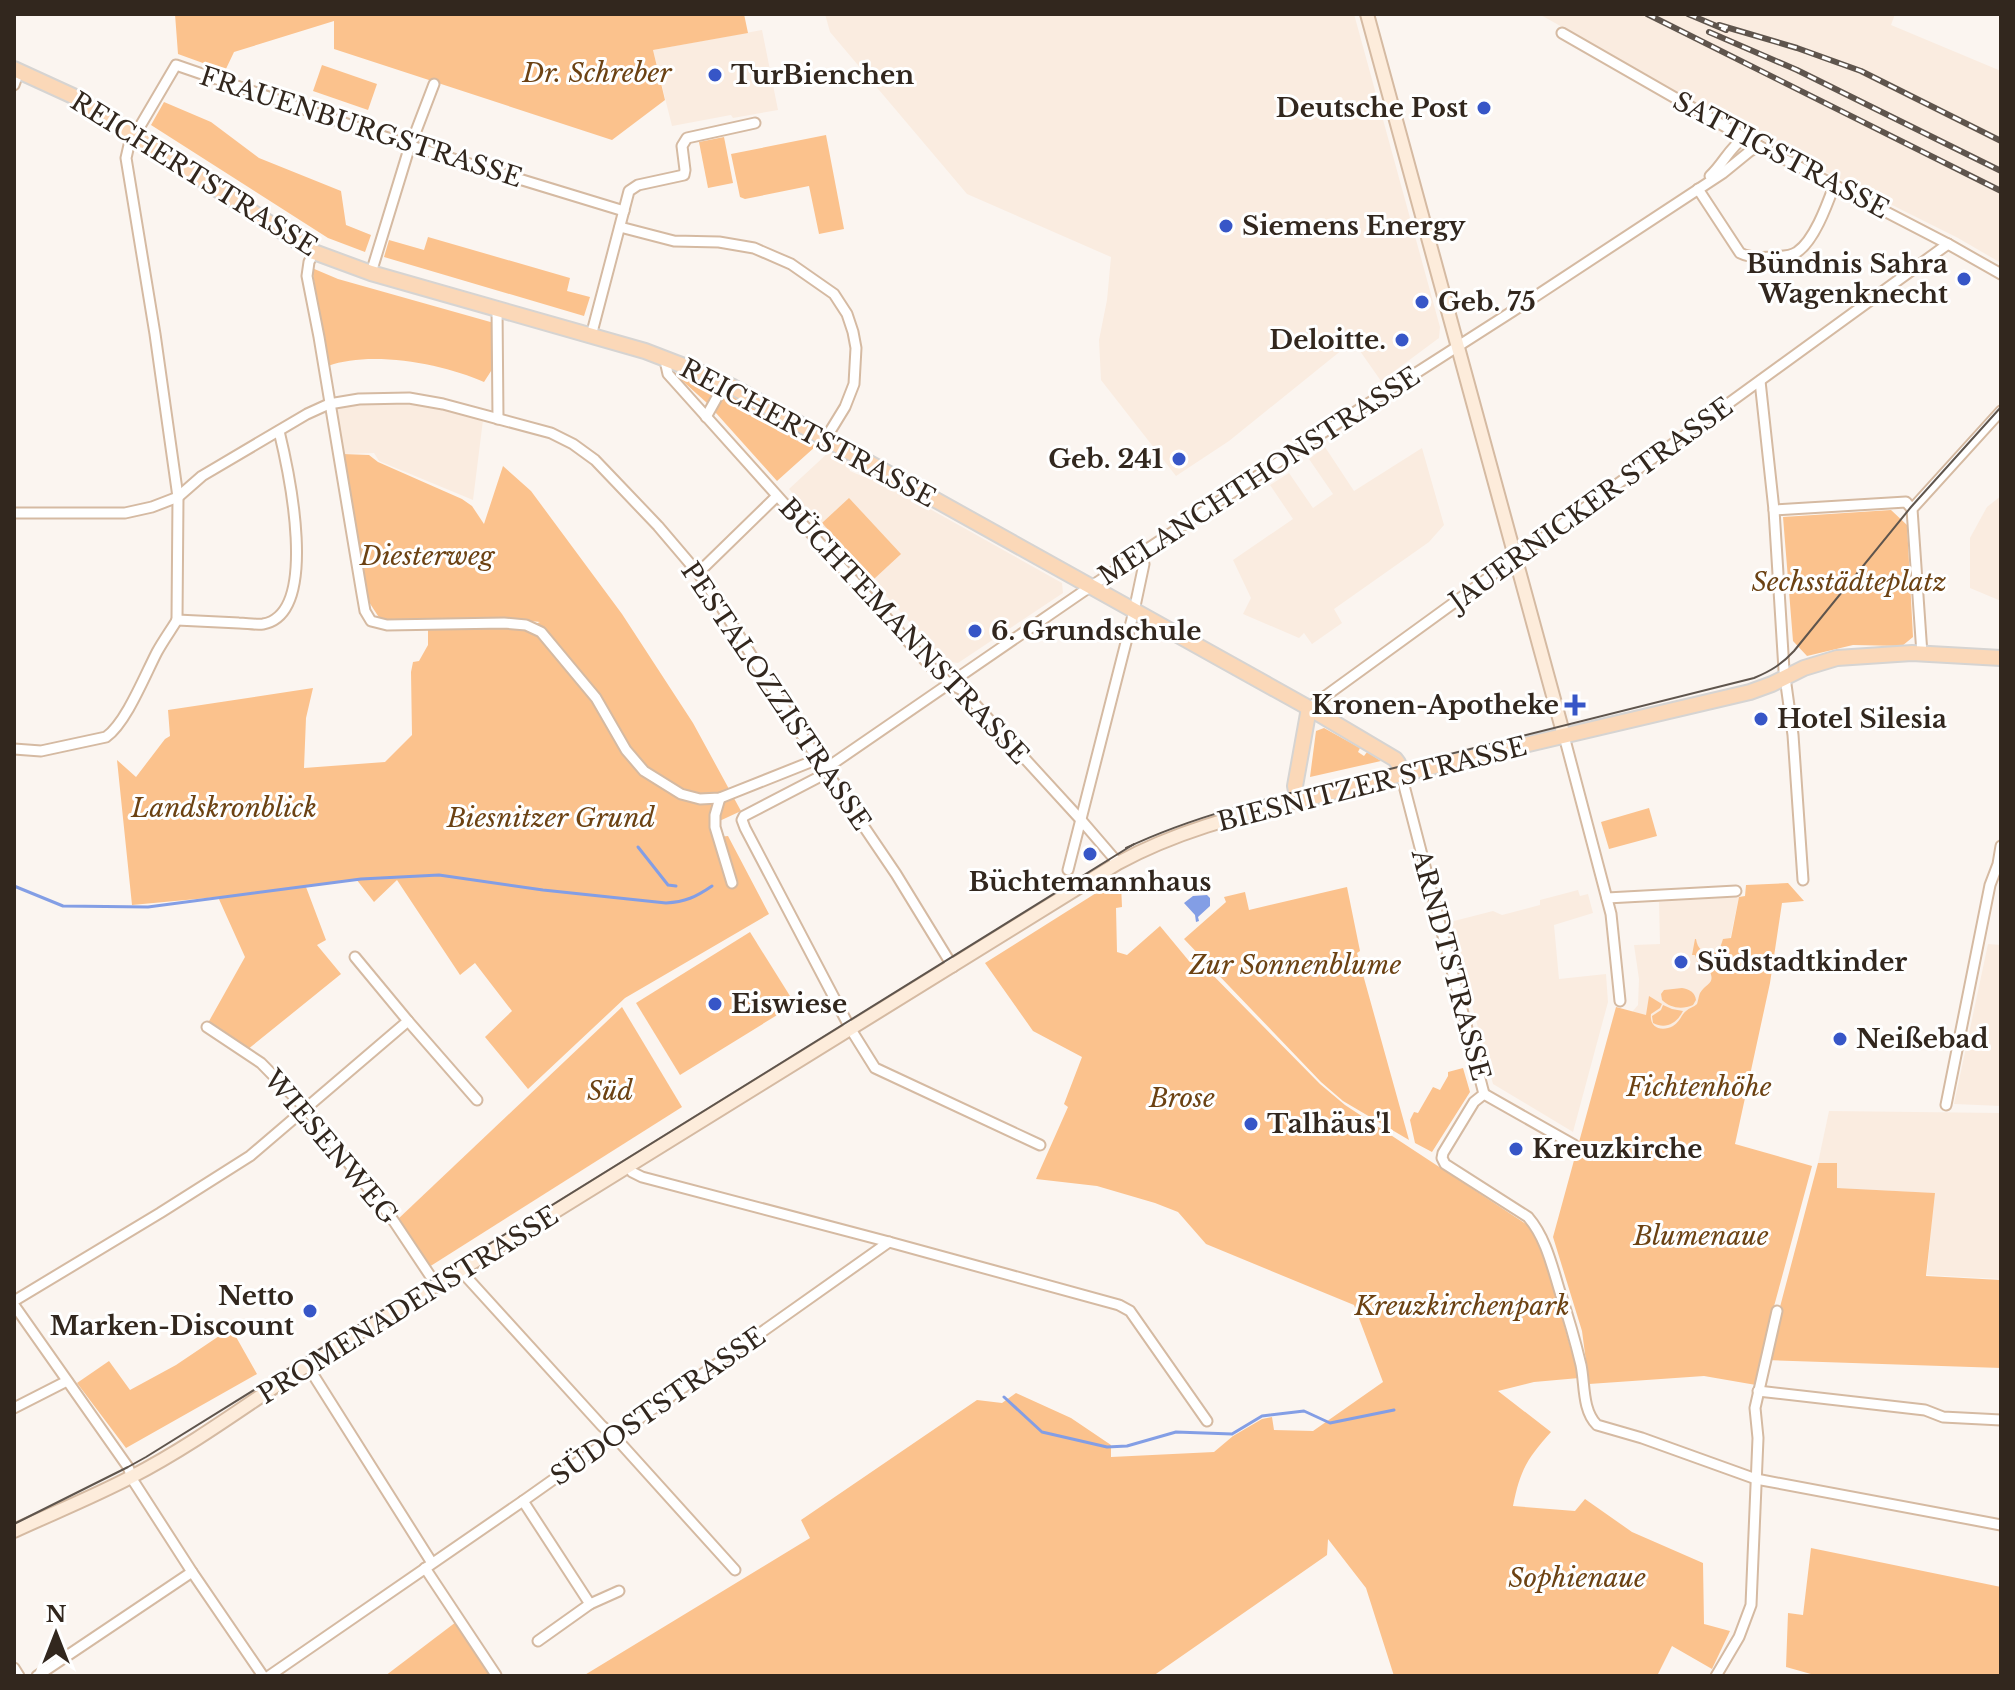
<svg xmlns="http://www.w3.org/2000/svg" width="2015" height="1690" font-family="'Libre Baskerville',serif">
	<rect width="100%" height="100%" fill="#fbf5f0"/>
	<!-- built -->
	<g fill="#faece0">
		<polygon points="825,14 1354,14 1440,327 1439,338 1381,381 1353,341 1229,441 1176,476 1101,380 1099,340 1107,300 1111,257 967,194 830,32"/>
		<polygon points="1539,14 1895,14 1891,25 2001,71 2001,263 1958,238 1772,145"/>
		<polygon points="762,30 778,110 733,118 731,115 672,126 653,50"/>
		<polygon points="359,402 406,404 441,408 483,420 473,500 379,461 374,453 343,454 337,406"/>
		<polygon points="1325,447 1354,491 1422,448 1444,525 1429,542 1334,609 1342,623 1312,644 1304,633 1299,638 1243,614 1251,598 1233,560 1293,519 1270,485 1289,473 1313,508 1333,494 1309,459"/>
		<polygon points="830,451 850,462 848,465 850,471 864,477 871,476 1062,583 1063,593 958,663 945,661 789,489"/>
		<polygon points="2001,496 2001,601 1970,588 1970,538 1987,507"/>
		<polygon points="1578,890 1580,896 1588,894 1593,913 1554,925 1559,979 1606,974 1608,1002 1573,1132 1493,1084 1450,922 1493,911 1502,915 1540,905 1540,900"/>
		<polygon points="1739,897 1708,1043 1629,1030 1633,1011 1638,1005 1639,979 1634,945 1660,944 1659,902"/>
		<polygon points="1988,944 2001,945 2001,1106 1954,1104"/>
		<polygon points="1829,1111 2001,1113 2001,1279 1927,1275 1934,1193 1836,1188 1837,1163 1818,1163"/>
	</g>
	<!-- green -->
	<g fill="#fbc28d">
		<polygon points="175,14 744,14 748,33 653,50 665,100 612,140 334,49 334,21 234,52 225,71 178,54"/>
		<polygon points="322,65 377,84 368,110 313,91"/>
		<polygon points="164,102 211,122 259,158 341,191 346,225 371,235 365,252 328,238 151,125"/>
		<polygon points="826,135 844,229 819,234 809,186 745,199 740,197 731,154"/>
		<polygon points="724,137 733,183 708,188 699,142"/>
		<polygon points="428,237 570,278 567,291 590,297 584,316 384,257 389,240 424,250"/>
		<path d="M312,268L338,279L494,323L493,368L484,382C444,364 371,350 328,366Z"/>
		<polygon points="676,368 727,392 816,446 777,481 707,403 677,376"/>
		<polygon points="343,454 369,455 378,462 462,499 472,506 484,524 503,466 531,491 622,614 693,723 741,811 713,824 717,837 728,836 769,914 625,998 528,1089 485,1037 512,1011 475,963 460,975 397,880 374,902 356,879 306,887 326,940 317,945 341,974 247,1050 208,1023 245,957 218,897 132,905 117,760 136,777 165,739 170,736 168,710 313,688 306,718 304,768 385,762 412,735 411,672 413,662 419,661 428,645 428,627 525,628 540,622 510,619 392,623 380,619 369,602"/>
		<polygon points="849,498 901,554 874,579 822,523"/>
		<polygon points="1891,510 1907,525 1913,637 1902,646 1853,645 1807,656 1793,641 1783,517"/>
		<polygon points="1324,728 1360,748 1358,752 1364,756 1367,752 1381,761 1310,777 1316,731"/>
		<polygon points="1649,808 1657,836 1609,849 1601,822"/>
		<path d="M1112,883L1121,884L1122,907L1116,908L1117,952L1127,955L1160,926L1189,961L1195,957L1320,1084L1345,1105L1535,1230L1542,1247L1579,1378L1534,1382L1498,1391L1551,1432C1527,1459 1520,1470 1513,1506L1575,1511L1585,1499L1632,1532L1703,1563L1704,1624L1730,1631L1712,1669L1672,1646L1657,1676H1394L1366,1588L1328,1539L1327,1555L1153,1676H583L810,1538L801,1520L977,1400L1002,1403L1016,1393L1071,1418L1111,1445V1457L1214,1452L1233,1436L1262,1419L1272,1417L1274,1430L1313,1431L1383,1382L1354,1305L1206,1244L1178,1212L1155,1203L1097,1186L1036,1179L1068,1107L1064,1104L1082,1057L1033,1031L985,963Z"/>
		<path d="M1788,883L1804,901L1782,903L1770,983L1735,1144L1812,1166L1773,1310L1756,1385L1704,1376L1589,1384L1582,1331L1553,1237L1616,1007L1646,1015L1649,996L1662,1004L1660,1008L1651,1014C1649,1028 1662,1032 1673,1026C1680,1022 1681,1015 1686,1011C1689,1008 1694,1007 1697,1004C1698,1001 1699,995 1700,993C1707,982 1716,985 1709,969L1698,964L1695,955H1692L1695,939H1696C1698,952 1707,955 1719,951L1723,939L1731,938L1739,897L1745,896L1746,885Z"/>
		<polygon points="1347,887 1360,951 1357,953 1409,1140 1343,1101 1321,1082 1184,939 1226,902 1224,897 1245,892 1249,910"/>
		<polygon points="750,932 795,1004 680,1075 636,1003"/>
		<path d="M1682,988C1689,989 1695,992 1696,1000L1693,1005C1682,1010 1670,1008 1662,1000L1661,994L1664,990Z"/>
		<path d="M1663,1005L1672,1009L1683,1011C1677,1023 1666,1030 1653,1023L1652,1016L1661,1010Z"/>
		<polygon points="622,1007 682,1107 429,1267 397,1220"/>
		<polygon points="1463,1068 1470,1092 1432,1152 1415,1143 1410,1120 1414,1112 1418,1113 1433,1087 1440,1090 1448,1076 1448,1072"/>
		<polygon points="1818,1163 1837,1163 1837,1188 1935,1193 1926,1276 2001,1280 2001,1368 1766,1360"/>
		<polygon points="231,1328 257,1374 126,1448 77,1383 109,1361 130,1390 176,1365"/>
		<polygon points="1811,1548 2001,1587 2001,1676 1818,1676 1786,1667 1788,1613 1803,1615"/>
		<polygon points="456,1622 493,1676 385,1676"/>
	</g>
	<!-- water -->
	<polygon fill="#839ee5" points="1207,895 1210,898 1210,906 1198,917 1199,921 1196,922 1195,915 1184,903 1193,896"/>
	<g fill="none" stroke-linecap="round" stroke-linejoin="round">
		<!-- stream -->
		<g stroke="#839ee5" stroke-width="3">
			<polyline points="638,847 668,885 676,886"/>
			<path d="M14,886L63,906L148,907L361,879L439,875L543,890L666,903C685,902 696,897 712,886"/>
			<polyline points="1004,1397 1042,1432 1107,1447 1127,1446 1176,1432 1232,1434 1262,1416 1304,1411 1330,1423 1394,1410"/>
		</g>
		<defs>
			<g id="street">
				<polyline points="1562,33 1759,146 1948,244 2001,274"/>
				<polyline points="14,85 19,71"/>
				<path d="M1710,176C1724,163 1729,148 1745,137"/>
				<path d="M1698,189L1740,253C1750,258 1761,258 1772,257C1780,256 1790,257 1797,252C1814,241 1827,205 1834,186"/>
				<polyline points="620,227 674,241 719,242 754,248 791,264 834,294 847,314 853,332 856,348 854,384 845,407 826,438"/>
				<polyline points="314,252 309,262 307,276 319,337 362,594 365,611 371,621 387,625 504,623 526,625 541,632 596,698 626,750 644,771 681,794 700,799 720,798 818,759"/>
				<polyline points="371,273 408,152 434,84"/>
				<polyline points="497,308 498,419"/>
				<polyline points="591,336 629,191 638,185 684,175 685,170 682,146 687,138 755,123"/>
				<polyline points="667,359 666,365 668,374 930,666 950,684 962,690 1081,820 1118,863"/>
				<polyline points="1760,381 1774,510 1784,670 1793,735 1803,880"/>
				<polyline points="706,417 725,383"/>
				<polyline points="1774,510 1906,502 1912,509"/>
				<polyline points="14,513 125,513 152,507 178,497 202,476 307,414 329,404 359,399 409,398 443,404 551,433 573,444 595,460 617,483 658,526 698,573 715,597 795,725 896,874 953,967"/>
				<polyline points="698,573 777,496"/>
				<polyline points="177,620 178,497 155,334 126,158 129,145 176,65 411,146 624,211"/>
				<path d="M177,620C198,621 218,622 239,623C246,623 256,625 263,624C321,614 288,468 279,431"/>
				<polyline points="1922,654 1912,509 2001,411"/>
				<polyline points="1309,708 1948,244"/>
				<polyline points="1564,736 1611,914 1620,1001"/>
				<path d="M14,749L41,751L106,737C126,723 145,675 157,652C163,641 171,630 177,620"/>
				<path d="M1401,774L1484,1094L1474,1102L1443,1153L1442,1158L1445,1164L1528,1217C1546,1238 1552,1266 1560,1292C1568,1316 1575,1340 1581,1365C1585,1384 1582,1410 1597,1425L1642,1438L1756,1479L2001,1525"/>
				<polyline points="720,798 715,815 715,827 732,883"/>
				<polyline points="1068,870 1134,611 1144,564 1141,554"/>
				<polyline points="1607,898 1736,891"/>
				<polyline points="355,957 408,1021 477,1100"/>
				<polyline points="207,1027 261,1063 306,1109 393,1220 437,1286"/>
				<polyline points="1484,1094 1574,1145"/>
				<polyline points="1946,1105 1990,885 1998,864 2001,846"/>
				<polyline points="1040,1145 875,1068 850,1028 745,828 742,820 744,816 819,777 825,769 1081,593 1313,439 1513,311 1723,173 1750,151 1759,146"/>
				<polyline points="629,1167 632,1172 642,1177 889,1242 1119,1305 1130,1311 1207,1421"/>
				<polyline points="461,1271 602,1426 614,1436 735,1570"/>
				<polyline points="14,1301 160,1213 250,1156 408,1021"/>
				<polyline points="14,1305 128,1467 134,1482 192,1572 263,1676"/>
				<polyline points="307,1365 432,1563"/>
				<polyline points="1758,1391 1925,1410 1943,1417 2001,1420"/>
				<polyline points="14,1408 67,1381"/>
				<polyline points="523,1501 590,1604 538,1641"/>
				<polyline points="425,1568 496,1675"/>
				<polyline points="590,1604 619,1591"/>
				<polyline points="14,1668 19,1676"/>
				<polyline points="37,1676 192,1572"/>
				<polyline points="269,1676 523,1501 889,1242"/>
				<polyline points="1716,1676 1739,1637 1751,1605 1758,1438 1755,1408 1777,1311"/>
			</g>
			<g id="secondary">
				<polyline points="1367,14 1564,736"/>
				<path d="M14,1531C53,1513 93,1497 131,1477C193,1445 249,1403 307,1365L1118,863C1175,832 1236,816 1298,801"/>
			</g>
			<g id="primary">
				<polyline points="14,69 73,96 314,252 371,273 645,351 697,371 733,387 1309,708 1395,759 1398,763 1401,774"/>
				<polyline points="1309,708 1295,786 1298,801 1401,774 1750,692 1772,684 1804,668 1837,658 1912,653 2001,658"/>
			</g>
		</defs>
		<!-- street casing -->
		<use href="#street" stroke="#d5baa2" stroke-width="13"/>
		<!-- secondary casing -->
		<use href="#secondary" stroke="#d5baa2" stroke-width="16"/>
		<!-- primary casing -->
		<use href="#primary" stroke="#d6d4d2" stroke-width="18"/>
		<!-- street -->
		<use href="#street" stroke="#fff" stroke-width="9"/>
		<!-- secondary -->
		<use href="#secondary" stroke="#fdecdb" stroke-width="12"/>
		<!-- primary -->
		<use href="#primary" stroke="#fbd8b8" stroke-width="14"/>
		<!-- tram -->
		<g stroke="#5f554d" stroke-width="2">
			<path d="M1126,848C1206,810 1296,792 1382,771C1506,740 1630,709 1754,678C1771,671 1782,664 1794,651L1911,507L2001,407"/>
			<polyline points="14,1524 128,1467 146,1457 1134,844"/>
		</g>
		<defs>
			<g id="rail">
				<polyline points="1647,14 2001,191"/>
				<polyline points="1688,14 1726,30"/>
				<polyline points="1719,25 1797,48 1861,71 2001,141"/>
				<polyline points="1709,32 1797,70 2001,171"/>
			</g>
		</defs>
		<!-- rail casing -->
		<use href="#rail" stroke="#5f554d" stroke-width="6"/>
		<!-- rail -->
		<use href="#rail" stroke="#fff" stroke-width="3" stroke-dasharray="9" stroke-linecap="butt"/>
	</g>
	<!-- markers -->
	<g fill="#3756c7" stroke="#fff" stroke-width="3">
		<circle cx="715" cy="75" r="8"/>
		<circle cx="1484" cy="108" r="8"/>
		<circle cx="1226" cy="226" r="8"/>
		<circle cx="1964" cy="279" r="8"/>
		<circle cx="1422" cy="302" r="8"/>
		<circle cx="1402" cy="340" r="8"/>
		<circle cx="1179" cy="459" r="8"/>
		<circle cx="975" cy="631" r="8"/>
		<path d="M1571 693h8v8h8v8h-8v8h-8v-8h-8v-8h8z"/>
		<circle cx="1761" cy="719" r="8"/>
		<circle cx="1090" cy="854" r="8"/>
		<circle cx="1681" cy="962" r="8"/>
		<circle cx="715" cy="1004" r="8"/>
		<circle cx="1840" cy="1039" r="8"/>
		<circle cx="1251" cy="1124" r="8"/>
		<circle cx="1516" cy="1149" r="8"/>
		<circle cx="310" cy="1311" r="8"/>
	</g>
	<g text-anchor="middle" dominant-baseline="central" stroke-width="6" stroke-linejoin="round" paint-order="stroke">
		<!-- park labels -->
		<g font-size="26" font-style="italic" fill="#6c4213" stroke="#fff">
			<text x="597" y="73">Dr. Schreber</text>
			<text x="427" y="556">Diesterweg</text>
			<text x="1849" y="582">Sechsstädteplatz</text>
			<text x="224" y="808">Landskronblick</text>
			<text x="551" y="818">Biesnitzer Grund</text>
			<text x="1295" y="965">Zur Sonnenblume</text>
			<text x="1699" y="1087">Fichtenhöhe</text>
			<text x="610" y="1091">Süd</text>
			<text x="1182" y="1098">Brose</text>
			<text x="1701" y="1236">Blumenaue</text>
			<text x="1462" y="1306">Kreuzkirchenpark</text>
			<text x="1577" y="1578">Sophienaue</text>
		</g>
		<!-- poi labels -->
		<g font-size="26" font-weight="bold" fill="#32271e" stroke="#fff" text-anchor="start">
			<text x="731" y="75">TurBienchen</text>
			<text x="1468" y="108" text-anchor="end">Deutsche Post</text>
			<text x="1242" y="226">Siemens Energy</text>
			<text x="1948" y="264" text-anchor="end">Bündnis Sahra<tspan x="1948" dy="30">Wagenknecht</tspan></text>
			<text x="1438" y="302">Geb. 75</text>
			<text x="1386" y="340" text-anchor="end">Deloitte.</text>
			<text x="1163" y="459" text-anchor="end">Geb. 241</text>
			<text x="991" y="631">6. Grundschule</text>
			<text x="1559" y="705" text-anchor="end">Kronen-Apotheke</text>
			<text x="1777" y="719">Hotel Silesia</text>
			<text x="1090" y="882" text-anchor="middle">Büchtemannhaus</text>
			<text x="1697" y="962">Südstadtkinder</text>
			<text x="731" y="1004">Eiswiese</text>
			<text x="1856" y="1039">Neißebad</text>
			<text x="1267" y="1124">Talhäus'l</text>
			<text x="1532" y="1149">Kreuzkirche</text>
			<text x="294" y="1296" text-anchor="end">Netto<tspan x="294" dy="30">Marken-Discount</tspan></text>
		</g>
		<!-- street labels -->
		<g font-size="26" fill="#32271e" stroke="#fff">
			<text transform="translate(361 127) rotate(18)">FRAUENBURGSTRASSE</text>
			<text transform="translate(1781 155) rotate(28)">SATTIGSTRASSE</text>
			<text transform="translate(194 174) rotate(32)">REICHERTSTRASSE</text>
			<text transform="translate(808 433) rotate(28)">REICHERTSTRASSE</text>
			<text transform="translate(1259 476) rotate(-33)">MELANCHTHONSTRASSE</text>
			<text transform="translate(1591 504) rotate(-36)">JAUERNICKER STRASSE</text>
			<text transform="translate(904 631) rotate(47)">BÜCHTEMANNSTRASSE</text>
			<text transform="translate(776 696) rotate(56)">PESTALOZZISTRASSE</text>
			<text transform="translate(1372 784) rotate(-14)">BIESNITZER STRASSE</text>
			<text transform="translate(1451 965) rotate(75)">ARNDTSTRASSE</text>
			<text transform="translate(331 1147) rotate(50)">WIESENWEG</text>
			<text transform="translate(408 1305) rotate(-32)">PROMENADENSTRASSE</text>
			<text transform="translate(658 1406) rotate(-35)">SÜDOSTSTRASSE</text>
		</g>
	</g>
	<!-- border -->
	<rect width="2015" height="1690" fill="none" stroke="#32271e" stroke-width="32"/>
	<!-- north arrow -->
	<g transform="translate(56 1634)" stroke="#ffffff" stroke-width="6" paint-order="stroke">
	<path d="M0-6L14 30L0 20L-14 30Z" fill="#32271e"/>
	<text y="-12" font-size="22" font-weight="bold" text-anchor="middle" fill="#32271e">N</text>
	</g>
</svg>
